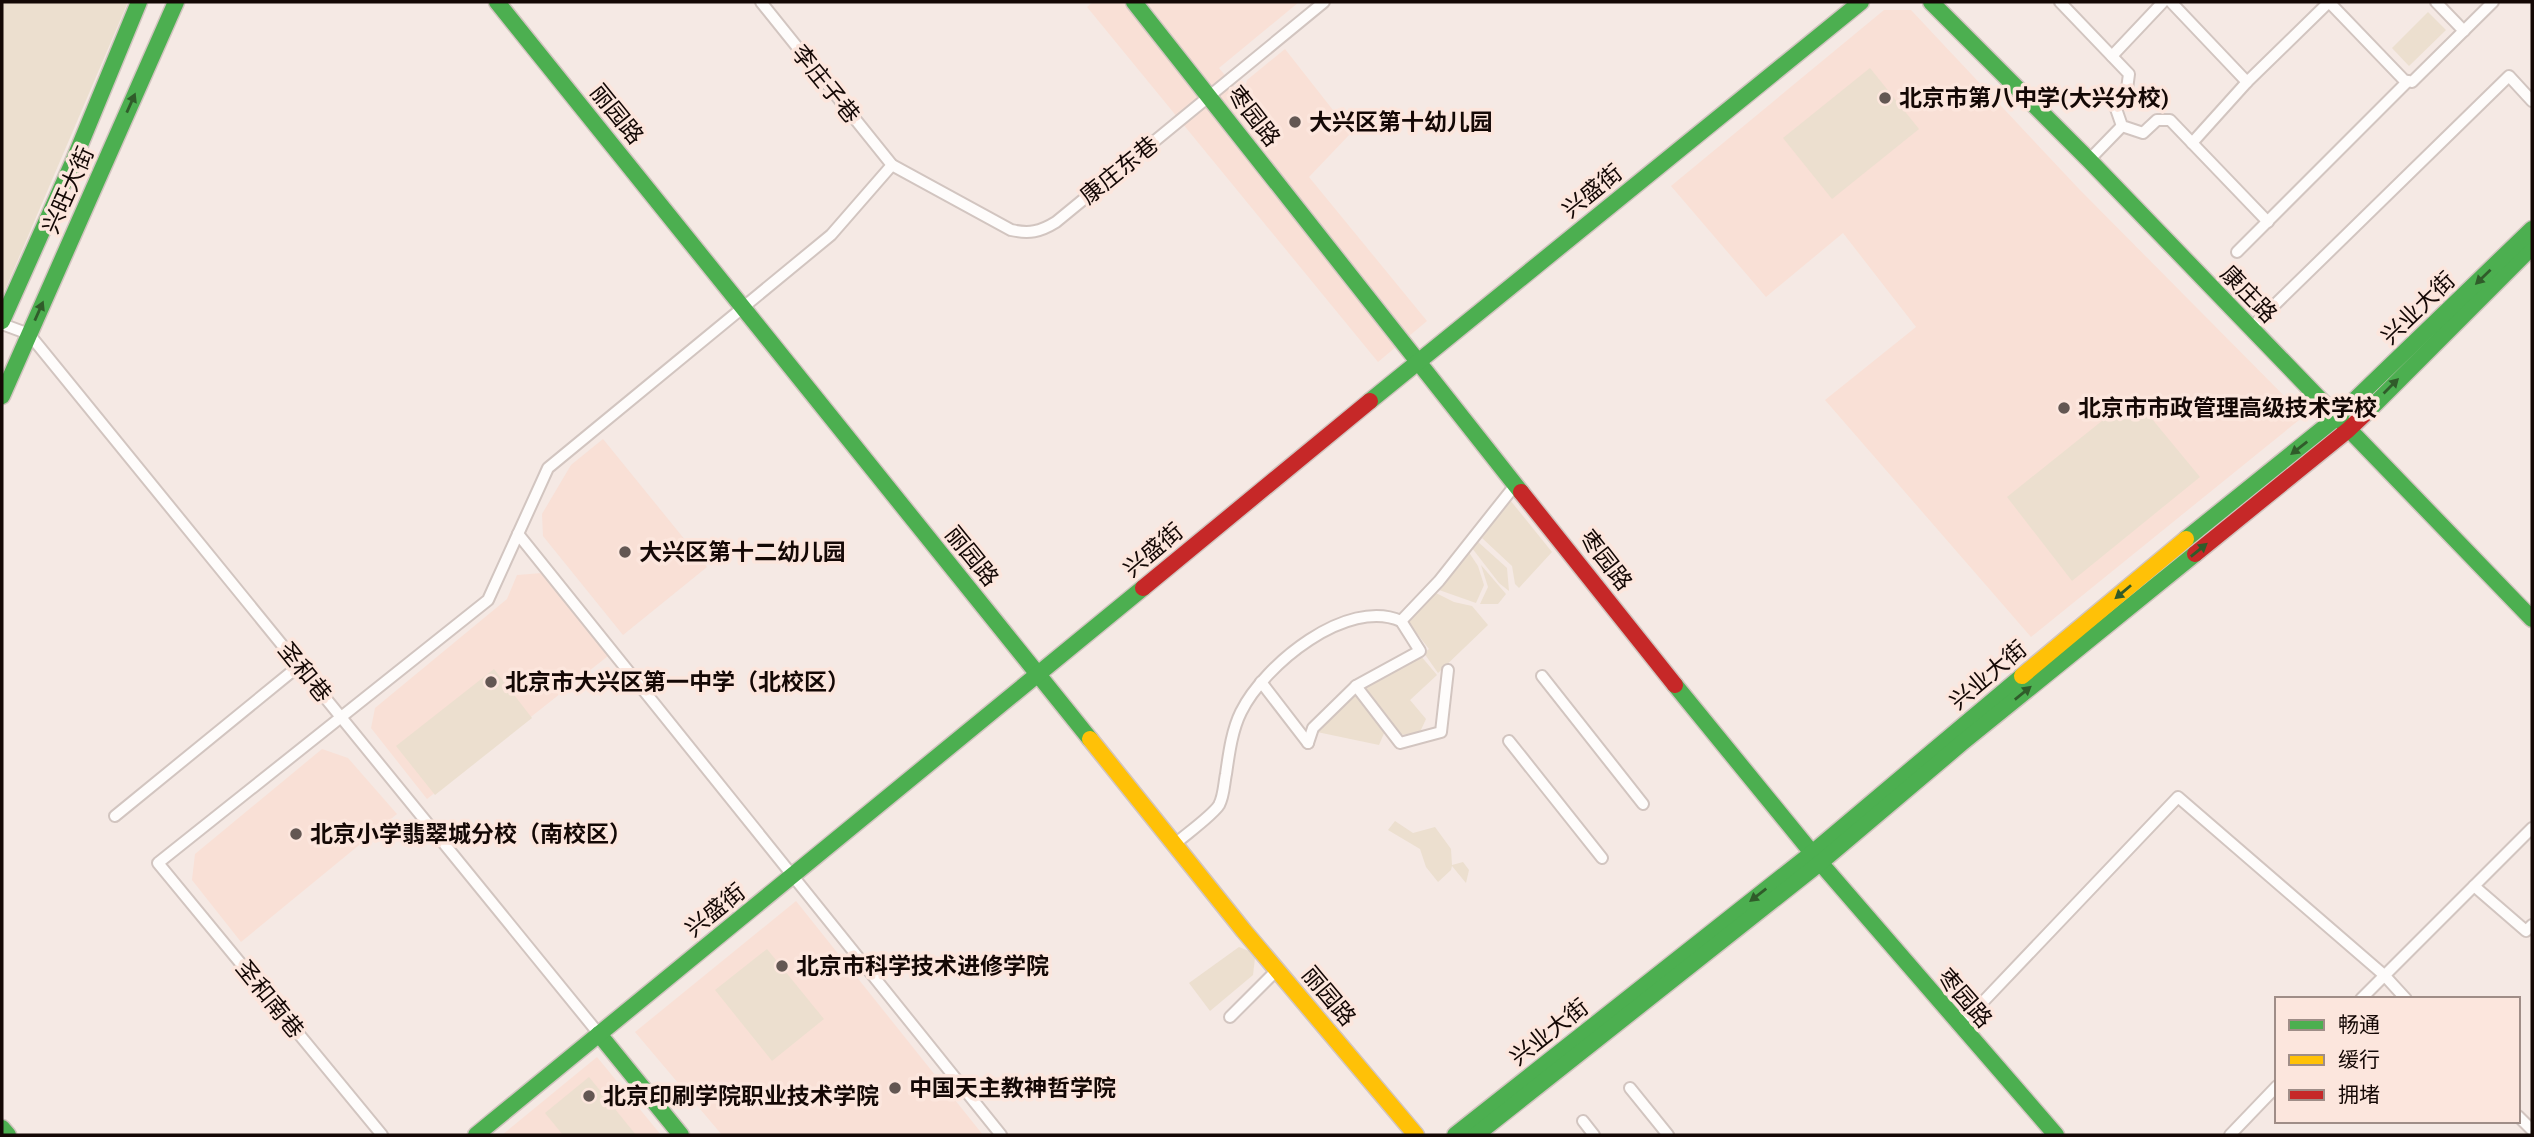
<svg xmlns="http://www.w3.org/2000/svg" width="2534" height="1137" font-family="'Source Serif 4','Noto Sans SC',serif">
	<rect width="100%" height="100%" fill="#f5e9e4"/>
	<!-- built -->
	<g fill="#f9e0d6">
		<polygon points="1093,2 1299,2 1219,68 1243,97 1247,80 1285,49 1351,133 1309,177 1427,321 1378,362 1087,7"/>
		<polygon points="1884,10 1911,10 2080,190 2304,416 2031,637 1825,400 1916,327 1843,233 1766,297 1671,186"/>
		<polygon points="603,439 707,567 623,635 543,536 542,514 571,465"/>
		<polygon points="542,573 608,656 427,799 371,728 375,708 507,599 517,575"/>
		<polygon points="322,749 348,758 397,814 241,942 192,880 195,854"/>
		<polygon points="796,901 983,1135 722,1135 635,1032"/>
		<polygon points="597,1057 661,1135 502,1135"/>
	</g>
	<!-- green -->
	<g fill="#ecdfcf">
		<polygon points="2,2 128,2 2,297"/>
		<polygon points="2428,12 2446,30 2409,66 2392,48"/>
		<polygon points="1870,68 1919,129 1832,199 1783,138"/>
		<polygon points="2133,396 2200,477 2072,581 2007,497"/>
		<polygon points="1510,500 1552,552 1519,588 1515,584 1512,566 1482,538"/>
		<polygon points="1477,541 1507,568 1509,591 1499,583 1472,548"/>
		<polygon points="1468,551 1478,566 1484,585 1476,603 1439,590"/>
		<polygon points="1481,565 1506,594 1498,604 1480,604 1488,587"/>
		<polygon points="1436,593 1454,602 1472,606 1488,625 1438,673 1424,653 1429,649 1408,622"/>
		<polygon points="1420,655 1437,675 1410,700 1426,719 1420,732 1401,735 1361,687"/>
		<polygon points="494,669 532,718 435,795 396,746"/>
		<polygon points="1353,692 1385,731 1379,745 1317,732 1329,716"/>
		<polygon points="1395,821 1413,833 1435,827 1451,849 1452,865 1463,862 1469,870 1466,883 1452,866 1451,870 1438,882 1426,867 1420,849 1388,830"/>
		<polygon points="1239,947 1249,951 1255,958 1253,975 1210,1011 1189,983"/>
		<polygon points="767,949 824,1019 772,1061 715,990"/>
		<polygon points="589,1077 636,1135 563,1135 545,1113"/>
	</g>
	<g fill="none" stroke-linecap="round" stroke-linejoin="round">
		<defs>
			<g id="street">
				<path d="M761,2L892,165L1011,230C1029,234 1040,232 1056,222L1324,2"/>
				<polyline points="2060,2 2129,74 2127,89 2114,103 2122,126 2143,133 2157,120 2170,120 2268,222"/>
				<polyline points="2171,2 2247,82 2329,2"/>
				<polyline points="2329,2 2404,80 2412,82 2493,2"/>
				<polyline points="2436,2 2464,31"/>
				<polyline points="2112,56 2163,2"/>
				<polyline points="2192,143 2247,82"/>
				<polyline points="2089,160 2122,126"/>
				<polyline points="2237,252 2408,81"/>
				<polyline points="2,324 29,334 599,1034"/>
				<polyline points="2251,328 2509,76 2532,101"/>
				<polyline points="518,534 1001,1135"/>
				<polyline points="1542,676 1643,804"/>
				<polyline points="1261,682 1308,743"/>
				<polyline points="1356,686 1420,651 1401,621"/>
				<polyline points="1509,741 1602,858"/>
				<polyline points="1308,743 1313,728 1356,686 1400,743 1441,732 1448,670"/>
				<polyline points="115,816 300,665"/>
				<path d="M1175,844C1185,835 1213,815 1219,805C1224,796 1224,783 1226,774C1229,753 1232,730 1241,712C1264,665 1347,597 1401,621L1439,581L1516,484"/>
				<polyline points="2474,886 2526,931 2532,925"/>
				<polyline points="2361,999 2532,828"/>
				<polyline points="1230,1017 1277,970"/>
				<polyline points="1957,1024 1980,1005 2178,797 2384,975 2406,999"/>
				<polyline points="1630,1088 1668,1135"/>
				<polyline points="2518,1116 2532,1130"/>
				<polyline points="1583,1121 1594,1135"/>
				<polyline points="382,1135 158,863 488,600 548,468 831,235 892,165"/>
				<polyline points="2230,1135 2277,1086"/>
			</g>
			<g id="fast">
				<polyline points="497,2 1090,739"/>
				<polyline points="1134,2 1521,492"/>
				<polyline points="1931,2 2089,160 2532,619"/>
				<polyline points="2,321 73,162 139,2"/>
				<polyline points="2,396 176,2"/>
				<polyline points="1370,401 1861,2"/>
				<polyline points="2368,411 2532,247"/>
				<polyline points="2186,539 2336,418 2532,229"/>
				<polyline points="1675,685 1817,859 2056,1135"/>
				<polyline points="599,1034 681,1135"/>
				<polyline points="2,1128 8,1135"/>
				<polyline points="476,1135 1143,588"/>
				<polyline points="1455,1135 1812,853 2022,676"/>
				<polyline points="1476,1135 1820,863 1963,742 2195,554"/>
			</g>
			<g id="slow">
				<polyline points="2022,676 2186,539"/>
				<polyline points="1090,739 1244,931 1416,1135"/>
			</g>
			<g id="jam">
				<polyline points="1521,492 1675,685"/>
				<polyline points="2195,554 2348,430 2368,411"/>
				<polyline points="1143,588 1370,401"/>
			</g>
		</defs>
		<!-- street casing -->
		<use href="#street" stroke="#d2c5c0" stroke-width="14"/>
		<!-- fast casing -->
		<use href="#fast" stroke="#d2c5c0" stroke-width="19"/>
		<!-- slow casing -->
		<use href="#slow" stroke="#d2c5c0" stroke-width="19"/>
		<!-- jam casing -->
		<use href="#jam" stroke="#d2c5c0" stroke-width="19"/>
		<!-- street -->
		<use href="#street" stroke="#fefcfb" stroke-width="10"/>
		<!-- fast -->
		<use href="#fast" stroke="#4caf50" stroke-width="16"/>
		<!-- slow -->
		<use href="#slow" stroke="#ffc107" stroke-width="16"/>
		<!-- jam -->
		<use href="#jam" stroke="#c62828" stroke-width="16"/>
	</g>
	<!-- one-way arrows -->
	<defs><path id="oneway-solid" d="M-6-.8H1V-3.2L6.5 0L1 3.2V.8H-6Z" transform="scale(1.75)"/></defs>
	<g fill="#305c2a">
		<use href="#oneway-solid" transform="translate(131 103) rotate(-66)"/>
		<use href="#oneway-solid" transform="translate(2483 277) rotate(136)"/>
		<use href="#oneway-solid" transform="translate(39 311) rotate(-66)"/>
		<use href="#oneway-solid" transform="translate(2391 386) rotate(-45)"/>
		<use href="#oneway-solid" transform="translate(2299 448) rotate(142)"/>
		<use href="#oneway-solid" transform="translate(2199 550) rotate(-39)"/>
		<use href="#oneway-solid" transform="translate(2123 592) rotate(140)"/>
		<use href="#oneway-solid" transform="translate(2023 693) rotate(-39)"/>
		<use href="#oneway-solid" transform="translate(1758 895) rotate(142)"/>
	</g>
	<!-- markers -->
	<g fill="#635753" stroke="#fce6dd" stroke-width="2.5">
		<circle cx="1885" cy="98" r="7"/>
		<circle cx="1295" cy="122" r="7"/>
		<circle cx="2064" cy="408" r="7"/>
		<circle cx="625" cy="552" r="7"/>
		<circle cx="491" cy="682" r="7"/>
		<circle cx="296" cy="834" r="7"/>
		<circle cx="782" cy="966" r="7"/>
		<circle cx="895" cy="1088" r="7"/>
		<circle cx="589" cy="1096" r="7"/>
	</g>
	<g text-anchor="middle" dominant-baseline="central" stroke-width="7" stroke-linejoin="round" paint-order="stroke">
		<!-- street labels -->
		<g font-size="23" fill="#140805" stroke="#fce6dd">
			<text transform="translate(826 84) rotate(51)">李庄子巷</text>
			<text transform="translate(617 114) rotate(51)">丽园路</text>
			<text transform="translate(1254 116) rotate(52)">枣园路</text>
			<text transform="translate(1119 170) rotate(-39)">康庄东巷</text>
			<text transform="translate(68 190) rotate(-66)">兴旺大街</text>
			<text transform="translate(1592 191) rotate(-39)">兴盛街</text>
			<text transform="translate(2249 294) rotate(46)">康庄路</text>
			<text transform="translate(2418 308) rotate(-44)">兴业大街</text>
			<text transform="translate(1153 550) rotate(-40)">兴盛街</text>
			<text transform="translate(972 556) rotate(51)">丽园路</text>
			<text transform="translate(1606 560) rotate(52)">枣园路</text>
			<text transform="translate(305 672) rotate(51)">圣和巷</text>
			<text transform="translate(1988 675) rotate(-40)">兴业大街</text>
			<text transform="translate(715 910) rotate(-39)">兴盛街</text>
			<text transform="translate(1329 996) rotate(50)">丽园路</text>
			<text transform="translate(1965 998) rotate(49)">枣园路</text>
			<text transform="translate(270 999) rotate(51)">圣和南巷</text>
			<text transform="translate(1549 1032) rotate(-38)">兴业大街</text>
		</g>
		<!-- poi labels -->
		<g font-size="23" font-weight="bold" fill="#140805" stroke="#fce6dd" text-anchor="start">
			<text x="1899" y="98">北京市第八中学(大兴分校)</text>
			<text x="1309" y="122">大兴区第十幼儿园</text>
			<text x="2078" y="408">北京市市政管理高级技术学校</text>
			<text x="639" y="552">大兴区第十二幼儿园</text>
			<text x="505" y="682">北京市大兴区第一中学（北校区）</text>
			<text x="310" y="834">北京小学翡翠城分校（南校区）</text>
			<text x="796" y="966">北京市科学技术进修学院</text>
			<text x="909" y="1088">中国天主教神哲学院</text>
			<text x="603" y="1096">北京印刷学院职业技术学院</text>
		</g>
	</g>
	<!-- border -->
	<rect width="2534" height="1137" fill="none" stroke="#140805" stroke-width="7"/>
	<!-- legend -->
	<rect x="2275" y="997" width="245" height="126" fill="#fce6dd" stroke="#9f8d87" stroke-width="2"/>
	<rect x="2289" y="1020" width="35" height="10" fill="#4caf50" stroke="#9f8d87" stroke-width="2"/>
	<text x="2338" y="1032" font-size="21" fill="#140805">畅通</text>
	<rect x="2289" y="1055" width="35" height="10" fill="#ffc107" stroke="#9f8d87" stroke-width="2"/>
	<text x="2338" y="1067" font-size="21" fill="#140805">缓行</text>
	<rect x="2289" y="1090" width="35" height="10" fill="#c62828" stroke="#9f8d87" stroke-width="2"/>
	<text x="2338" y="1102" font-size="21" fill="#140805">拥堵</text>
</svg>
